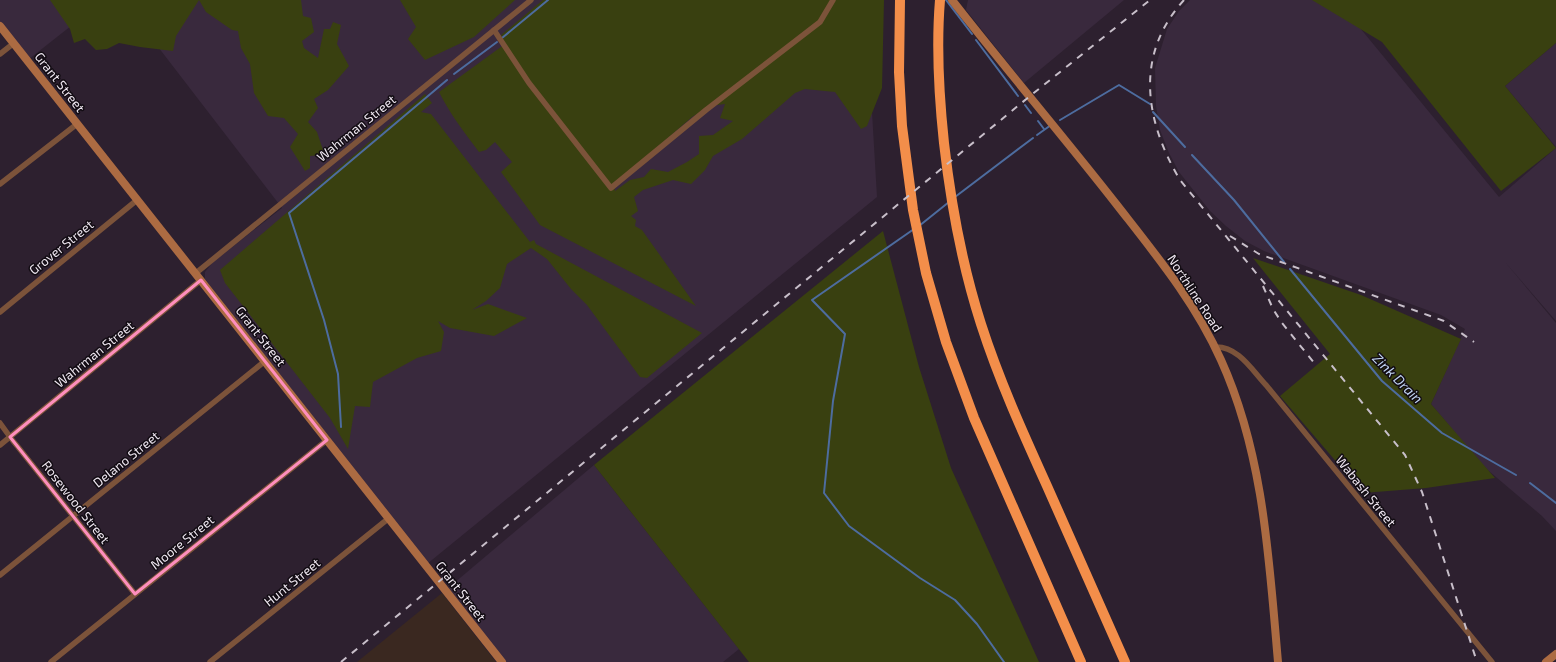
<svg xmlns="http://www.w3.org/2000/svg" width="1556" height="662" font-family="'Exo 2',sans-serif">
	<rect width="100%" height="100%" fill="#2d202f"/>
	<!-- commercial -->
	<polygon fill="#3a2820" points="442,593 496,662 357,662"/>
	<!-- built -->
	<g fill="#39293d">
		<polygon points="0,0 104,0 29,59 0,22"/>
		<polygon points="122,0 870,0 868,44 877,197 427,564 205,279 205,272 213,262 282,208"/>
		<polygon points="968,0 1124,0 1024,83 966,10"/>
		<polygon points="1190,0 1337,0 1499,197 1556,148 1556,321 1505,262 1556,323 1556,531 1542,516 1483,466 1431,404 1465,329 1441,315 1264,251 1245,241 1226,226 1210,211 1179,172 1169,153 1160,130 1156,106 1155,68 1167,29 1179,11"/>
		<polygon points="1556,43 1556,147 1505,86"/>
		<polygon points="594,465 739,649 723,662 505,662 447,589"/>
	</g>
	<!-- green -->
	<g fill="#394010" fill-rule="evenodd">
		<polygon points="50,0 199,0 176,36 173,51 140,47 119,43 107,49 96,50 85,39 74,43 70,29"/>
		<polygon points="199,0 301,0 303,16 311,18 314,32 302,41 304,48 318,58 324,29 330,29 333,22 341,25 337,44 349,66 328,90 314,99 318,108 308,122 317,132 323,150 320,155 310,156 310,168 305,171 290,147 298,134 284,118 268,116 254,93 250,64 241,48 238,31 232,30 206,12"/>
		<polygon points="400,0 515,0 474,37 425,60 408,39 416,27"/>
		<path d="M543,0H884L882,88L867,126L861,129L835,92L805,89L795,93L742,139L713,156L705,170L691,184L673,180L643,190L634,197L638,211L631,216L636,220L635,226L642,230L696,306L540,225L501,172L512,162L495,142L486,150L479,152C464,132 450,114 439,92L505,44L501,35ZM725,104L720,118L733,121L713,135L699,136V154L687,162L668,172L651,169L644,177L630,180L615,191L614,182L622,178L692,117L710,106Z"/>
		<polygon points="1312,0 1556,0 1556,43 1505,86 1556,148 1501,191 1382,42"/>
		<polygon points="425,94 432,103 421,112 431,114 530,242 534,240 536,244 702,333 647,378 640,377 587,305 571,289 547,259 531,248 507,264 500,288 486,301 472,310 488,304 527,318 494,336 450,328 438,321 444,332 441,351 417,358 373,382 370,407 355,406 348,449 330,418 225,283 220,270"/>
		<polygon points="883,231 919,367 951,468 1039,662 749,662 594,465"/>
		<polygon points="1253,258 1361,295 1461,339 1431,404 1495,478 1426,488 1363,493 1280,396 1330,354"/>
	</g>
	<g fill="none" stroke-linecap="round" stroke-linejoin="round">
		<!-- stream -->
		<g stroke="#4d6c9f" stroke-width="2">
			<polyline points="946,0 972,34"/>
			<polyline points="502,38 548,0"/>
			<polyline points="976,40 1018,96"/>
			<polyline points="454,74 497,42"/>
			<polyline points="1025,105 1031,113"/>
			<polyline points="1153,112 1185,147"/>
			<polyline points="1060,120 1119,85 1150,104"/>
			<polyline points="1038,121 1044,129"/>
			<polyline points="1037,135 1051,125"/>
			<polyline points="1192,155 1234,200 1284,262"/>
			<polyline points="955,197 1033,138"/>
			<polyline points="919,226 949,202"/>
			<polyline points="914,229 812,300 845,334 833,401 824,493 849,526 920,578 955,600 977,624 1004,662"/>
			<polyline points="1290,269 1382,381 1442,433 1516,475"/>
			<polyline points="341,427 338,374 324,320 289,213 447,80"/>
			<polyline points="1530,483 1556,503"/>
		</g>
		<!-- street -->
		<g stroke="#7c533a" stroke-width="5.5">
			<polyline points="494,30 529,83 611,188 706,110 820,22 833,0"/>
			<polyline points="0,54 14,43"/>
			<polyline points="0,184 77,124"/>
			<polyline points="196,273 531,0"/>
			<polyline points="0,312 137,200"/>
			<path d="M1215,347C1238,346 1252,370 1266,385L1492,662"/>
			<polyline points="0,423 13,441 18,447 135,594"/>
			<polyline points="0,445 201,280"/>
			<polyline points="0,575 265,361"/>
			<polyline points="51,662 327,440"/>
			<polyline points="210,662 389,518"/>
		</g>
		<!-- secondary -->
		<g stroke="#ac6b42" stroke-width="8">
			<path d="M952,0C1006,69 1063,136 1117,205C1156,255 1195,302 1221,360C1264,455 1269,560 1278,662"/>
			<polyline points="0,26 502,662"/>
			<polyline points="1546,662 1556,654"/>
		</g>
		<!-- highway -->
		<g stroke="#f38e4a" stroke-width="10">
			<polyline points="900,0 899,72 902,126 913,210 926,273 946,342 974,418 1081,662"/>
			<path d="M940,0C936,48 939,96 944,143C951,205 962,265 981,324C999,380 1023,433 1047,486C1073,545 1099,603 1125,662"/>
		</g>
		<!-- rail -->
		<g stroke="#c8bfca" stroke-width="2" stroke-dasharray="7 7" stroke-linecap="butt">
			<path d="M1184,0C1134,55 1145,121 1180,180L1405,455L1422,492L1477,662"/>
			<polyline points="1230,236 1259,254 1444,321 1474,342"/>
			<polyline points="1263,286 1273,309 1282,323 1315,364"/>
			<polyline points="341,662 1030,96 1150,0"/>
		</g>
	</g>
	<!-- marked area -->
	<path fill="none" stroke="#fe8ebd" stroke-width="3" stroke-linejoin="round" d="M201,280L327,440L135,594L10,437Z"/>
	<g text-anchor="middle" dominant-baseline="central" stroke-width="3" stroke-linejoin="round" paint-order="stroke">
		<!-- street labels -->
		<g font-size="13" fill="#efe7f1" stroke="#120c13">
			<text transform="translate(60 82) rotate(52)">Grant Street</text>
			<text transform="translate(356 128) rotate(-39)">Wahrman Street</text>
			<text transform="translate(61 247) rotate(-39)">Grover Street</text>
			<text transform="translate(1195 293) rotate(57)">Northline Road</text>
			<text transform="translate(261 336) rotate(52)">Grant Street</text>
			<text transform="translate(94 354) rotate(-39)">Wahrman Street</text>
			<text transform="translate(126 459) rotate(-39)">Delano Street</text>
			<text transform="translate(1366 491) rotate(51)">Wabash Street</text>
			<text transform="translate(76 502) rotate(52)">Rosewood Street</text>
			<text transform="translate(182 542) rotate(-39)">Moore Street</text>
			<text transform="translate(292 582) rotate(-39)">Hunt Street</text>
			<text transform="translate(461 591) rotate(52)">Grant Street</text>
		</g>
		<!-- water labels -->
		<g font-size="14" font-style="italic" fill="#c0d3f1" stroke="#120c13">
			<text transform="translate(1398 378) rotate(45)">Zink Drain</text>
		</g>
	</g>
</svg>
